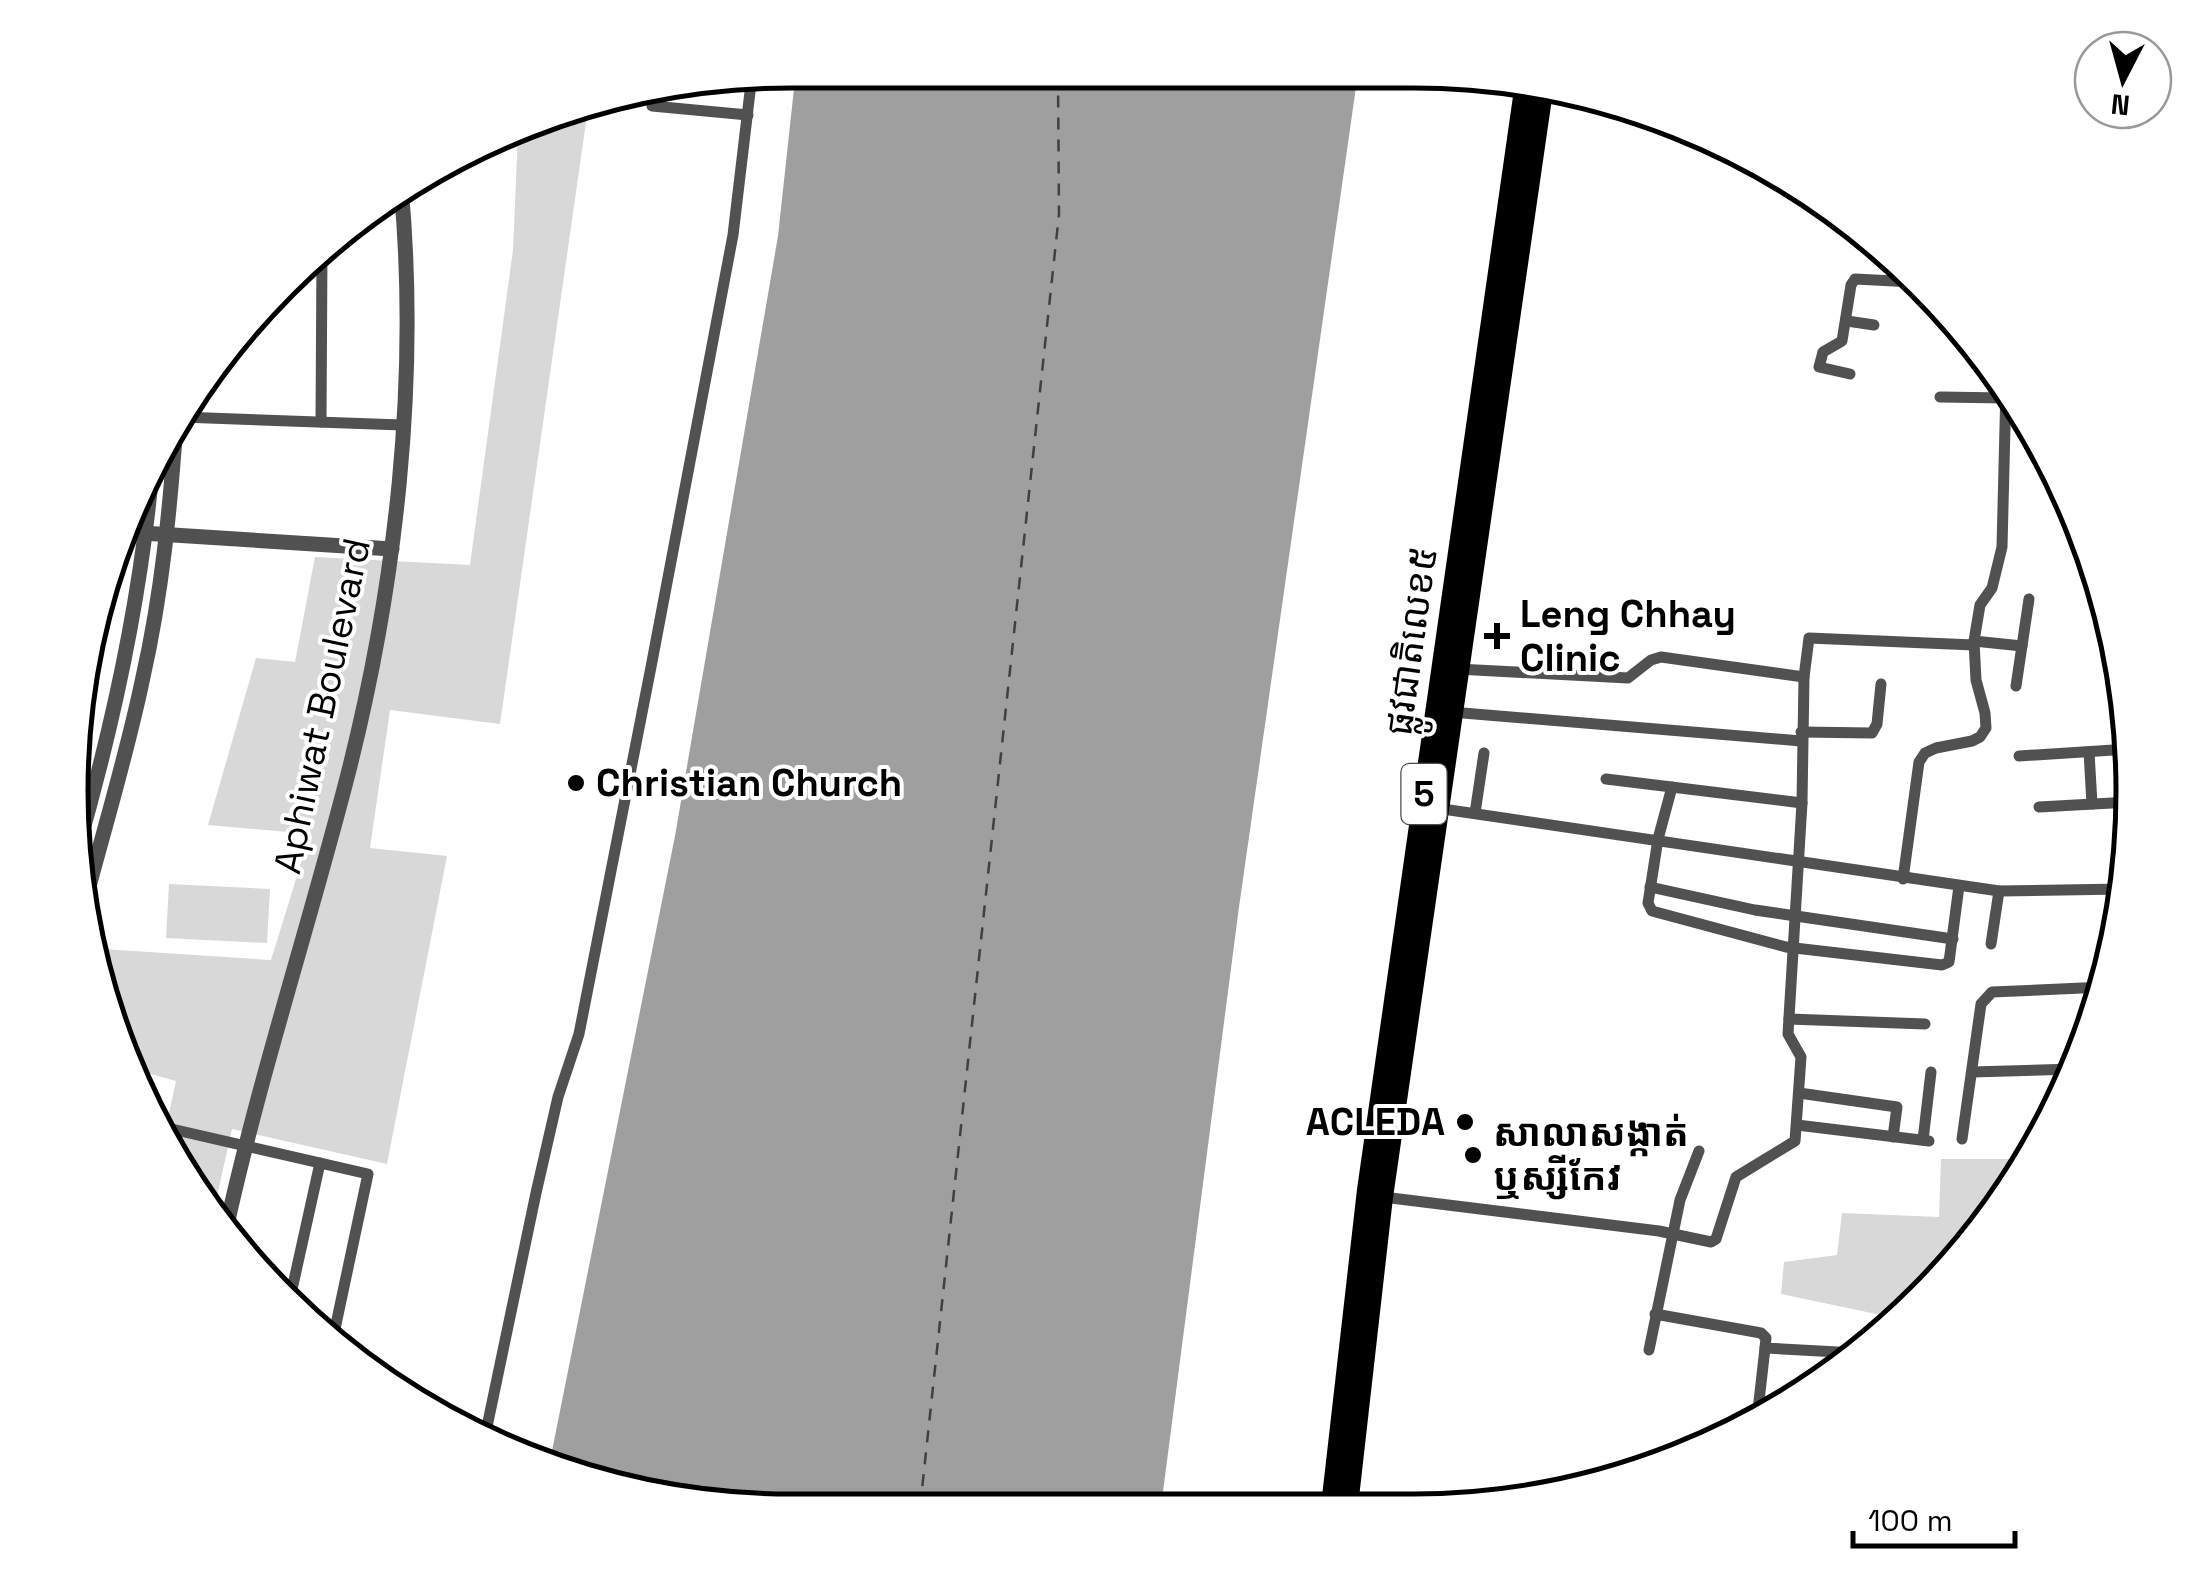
<svg xmlns="http://www.w3.org/2000/svg" width="2203" height="1581" font-family="'Space Grotesk','Noto Sans Khmer',sans-serif">
	<rect width="100%" height="100%" fill="#fff"/>
	<!-- green -->
	<g fill="#d8d8d8">
		<polygon points="589,101 500,724 390,710 370,848 447,856 387,1164 232,1129 214,1210 165,1131 176,1081 125,1067 98,966 103,949 271,960 310,834 208,825 256,658 295,662 315,557 470,565 513,250 518,134"/>
		<polygon points="169,884 270,889 267,943 166,938"/>
		<polygon points="1941,1159 2028,1159 1984,1230 1900,1319 1781,1294 1784,1262 1837,1255 1842,1213 1939,1217"/>
	</g>
	<!-- water -->
	<polygon fill="#9f9f9f" points="796,70 1357,80 1239,907 1161,1507 744,1509 605,1487 549,1466 675,836 778,236"/>
	<g fill="none" stroke-linecap="round" stroke-linejoin="round">
		<!-- ferry -->
		<polyline stroke="#404040" stroke-width="2.5" stroke-dasharray="12 10" stroke-linecap="butt" points="920,1508 1059,214 1058,75"/>
		<!-- minor -->
		<g stroke="#515151" stroke-width="11">
			<polyline points="652,106 748,115"/>
			<polyline points="1847,321 1874,325"/>
			<polyline points="1850,374 1819,367 1823,352 1842,341 1851,285 1855,279 1913,282"/>
			<polyline points="1940,397 2006,398"/>
			<polyline points="181,417 402,425"/>
			<polyline points="321,422 322,251"/>
			<polyline points="1974,641 2022,646"/>
			<polyline points="1457,669 1628,678 1651,660 1661,657 1804,677"/>
			<polyline points="2016,686 2029,599"/>
			<polyline points="1451,712 1801,741"/>
			<polyline points="1801,732 1872,733 1877,724 1881,684"/>
			<polyline points="2089,752 2092,804"/>
			<polyline points="2019,756 2129,749"/>
			<polyline points="1606,779 1802,803"/>
			<polyline points="1672,787 1658,839 1648,903 1652,911 1786,947 1942,965 1949,962 1959,886"/>
			<polyline points="2039,807 2130,802"/>
			<polyline points="1436,808 1999,891 2123,889"/>
			<polyline points="1475,813 1484,753"/>
			<polyline points="1903,879 1919,762 1925,753 1936,748 1972,741 1980,737 1986,728 1985,713 1976,680 1974,641 1980,605 1992,588 2002,547 2006,387"/>
			<polyline points="1650,887 1755,910 1953,939"/>
			<polyline points="1991,944 1999,891"/>
			<polyline points="1789,1019 1925,1024"/>
			<polyline points="1972,1072 2074,1069"/>
			<polyline points="1799,1093 1897,1107 1893,1137"/>
			<polyline points="1797,1125 1929,1141"/>
			<polyline points="163,1127 368,1174 332,1343"/>
			<polyline points="1962,1139 1981,1004 1992,992 2105,987"/>
			<polyline points="1923,1140 1931,1072"/>
			<polyline points="1383,1197 1659,1231 1711,1242 1716,1239 1736,1177 1795,1141 1801,1057 1788,1034 1802,803 1804,677 1809,638 1974,645"/>
			<polyline points="289,1303 320,1163"/>
			<polyline points="1655,1314 1761,1333 1766,1338 1765,1348 1856,1353"/>
			<polyline points="1649,1350 1680,1200 1699,1151"/>
			<polyline points="1757,1419 1765,1348"/>
			<polyline points="484,1441 536,1193 558,1097 579,1034 651,667 733,235 752,75"/>
		</g>
		<!-- tertiary -->
		<g stroke="#515151" stroke-width="15">
			<polyline points="126,532 392,549"/>
			<path d="M76,854C114,723 142,594 153,459"/>
			<path d="M83,909C103,832 127,755 143,677C162,593 170,509 176,424"/>
			<path d="M226,1229C260,1075 309,926 348,774C396,585 419,381 401,187"/>
		</g>
		<!-- trunk -->
		<g stroke="#000" stroke-width="20">
			<polyline points="1331,1506 1367,1190 1525,83"/>
			<polyline points="1348,1506 1383,1197 1544,84"/>
		</g>
	</g>
	<!-- markers -->
	<g fill="#000" stroke="#fff" stroke-width="4">
		<path d="M1492 621h10v10h10v10h-10v10h-10v-10h-10v-10h10z"/>
		<circle cx="576" cy="783" r="10"/>
		<circle cx="1465" cy="1122" r="10"/>
		<circle cx="1473" cy="1155" r="10"/>
	</g>
	<g text-anchor="middle" dominant-baseline="central" stroke-width="8" stroke-linejoin="round" paint-order="stroke">
		<!-- shield labels -->
		<rect fill="#fff" stroke="#4c4c4c" stroke-width="2.5" x="1401.5" y="764" width="45" height="60" rx="8"/>
		<g font-size="35" font-weight="bold" fill="#000">
			<text x="1424" y="794">5</text>
		</g>
		<!-- poi labels -->
		<g font-size="38" font-weight="bold" fill="#000" stroke="#fff" text-anchor="start">
			<text x="1520" y="614">Leng Chhay<tspan x="1520" dy="44">Clinic</tspan></text>
			<text x="596" y="783">Christian Church</text>
			<text x="1445" y="1122" text-anchor="end">ACLEDA</text>
			<text x="1493" y="1133">សាលាសង្កាត់<tspan x="1493" dy="44">ឬស្សីកែវ</tspan></text>
		</g>
		<!-- street labels -->
		<g font-size="38" fill="#000" stroke="#fff">
			<text transform="translate(1411 641) rotate(-82)">ផ្លូវជាតិលេខ៥</text>
			<text transform="translate(322 706) rotate(-78)">Aphiwat Boulevard</text>
		</g>
	</g>
	<!-- crop -->
	<path d="M0 0H2203V1581H0ZM791 88H1413A703 703 0 0 1 2116 791V791A703 703 0 0 1 1413 1494H791A703 703 0 0 1 88 791V791A703 703 0 0 1 791 88Z" fill="#fff" fill-rule="evenodd"/>
	<path fill="none" stroke="#000" stroke-width="5" d="M791 88H1413A703 703 0 0 1 2116 791V791A703 703 0 0 1 1413 1494H791A703 703 0 0 1 88 791V791A703 703 0 0 1 791 88Z"/>
	<!-- north arrow -->
	<g transform="translate(2123 80) rotate(186)"><circle r="48" fill="#ffffff" stroke="#999999" stroke-width="2.5"/>
	<path d="M0-8L18 38L0 25L-18 38Z" fill="#000000"/>
	<text y="-15" font-size="28" font-weight="bold" text-anchor="middle" fill="#000000">N</text>
	</g>
	<!-- scale -->
	<path d="M1853 1531v15h162v-15" fill="none" stroke="#000000" stroke-width="5"/>
	<text x="1868" y="1531" font-size="30" fill="#000000" stroke="#ffffff" stroke-width="8" paint-order="stroke">100 m</text>
</svg>
